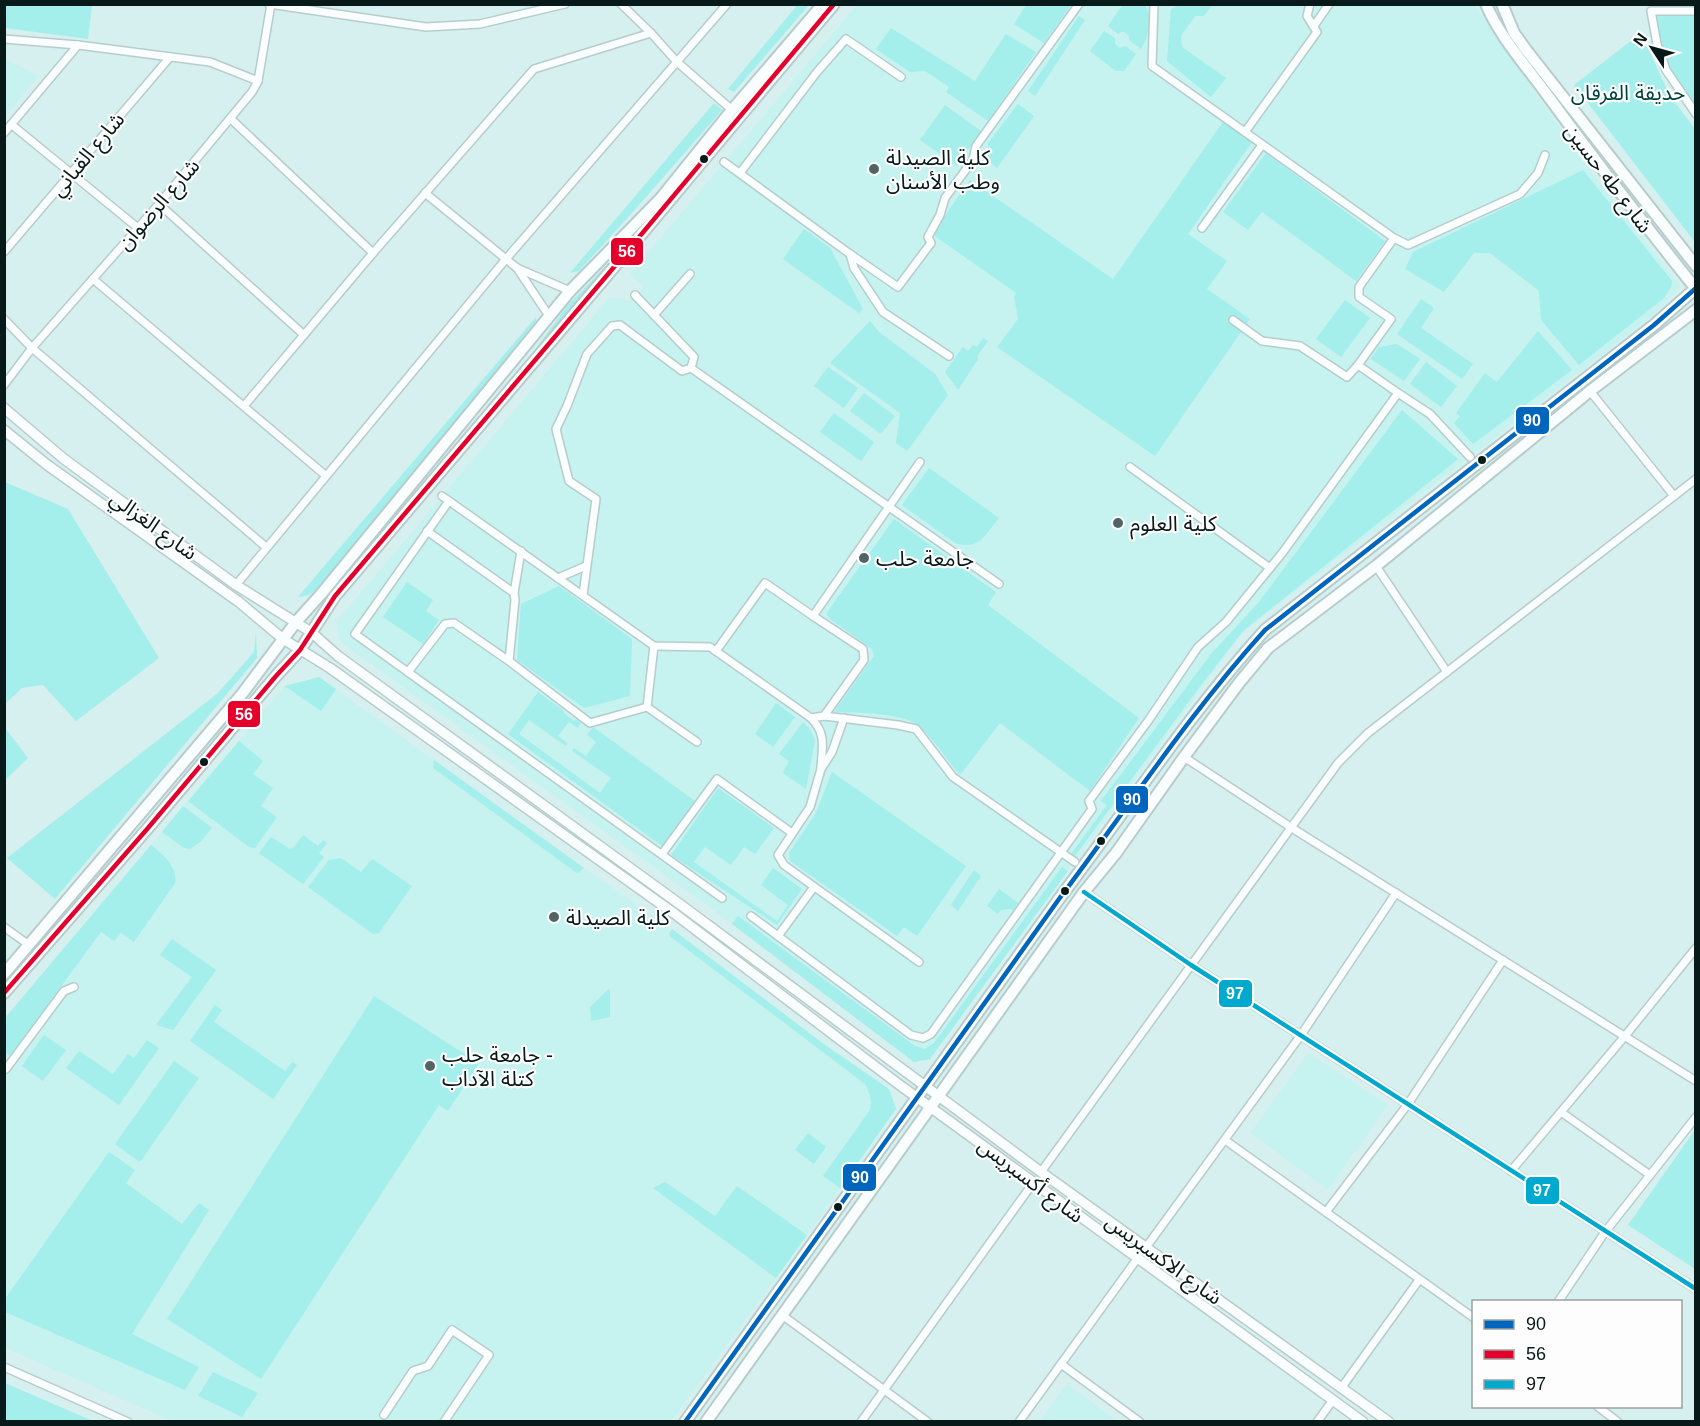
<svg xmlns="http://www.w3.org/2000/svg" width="1700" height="1426" font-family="Helvetica,'Noto Sans Arabic',sans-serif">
	<rect width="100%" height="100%" fill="#d6f0ef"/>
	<!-- built -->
	<g fill="#c6f2f0">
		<polygon points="857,5 1474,5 1581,158 1680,286 1653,315 1243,632 930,1059 914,1062 720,915 340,642 337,621 610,297 629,301 643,286 630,274"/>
		<polygon points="5,59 38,76 5,116"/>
		<polygon points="319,677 584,868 676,932 821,1042 889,1089 896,1109 793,1255 671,1421 172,1421 5,1348 5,1018 285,686"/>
		<polygon points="1308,1053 1388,1105 1328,1190 1250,1133"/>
		<polygon points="1067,1384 1117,1421 1039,1421"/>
	</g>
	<!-- green -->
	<g fill="#a4eeeb">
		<polygon points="5,4 92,5 88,39 5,28"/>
		<polygon points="798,4 809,5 734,92 728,89"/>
		<path d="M1123,4L1145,5C1153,16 1149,37 1141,49L1129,40V37C1126,32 1122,30 1118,34L1108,26Z"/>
		<polygon points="1026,5 1026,4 1071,5 1044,43 1014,24"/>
		<polygon points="1180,5 1212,5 1204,16 1195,16 1181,36 1182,47 1226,78 1211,97 1167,61 1171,9"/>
		<polygon points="1651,11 1695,11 1695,105 1691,108 1666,70"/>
		<polygon points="1079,16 1085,20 1035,96 1028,91"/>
		<polygon points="891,28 975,81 1006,34 1036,52 988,121 946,92 949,87 925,71 910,72 876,49"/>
		<polygon points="1104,31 1115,38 1115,44 1120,48 1125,46 1136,54 1124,71 1116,71 1090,51"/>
		<polygon points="1641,33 1670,96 1695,129 1695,242 1574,85"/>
		<polygon points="714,103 722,110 640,204 579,271 570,273"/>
		<polygon points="1018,104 1034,116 997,168 985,158 989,151 988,143"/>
		<polygon points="945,105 981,131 957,166 920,140"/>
		<polygon points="1223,122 1252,142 1188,234 1227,261 1207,289 1250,319 1155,456 997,347 1018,319 1014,296 1016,293 932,234 970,180 1113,279"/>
		<polygon points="1266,153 1385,241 1356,281 1262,212 1248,230 1223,212"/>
		<polygon points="1583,170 1672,281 1671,287 1664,298 1579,365 1541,320 1539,291 1490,253 1474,253 1444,292 1405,269 1413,252"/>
		<polygon points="654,216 505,391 567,306"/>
		<polygon points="804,229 830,248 863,309 859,313 783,259"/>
		<polygon points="1421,299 1434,308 1421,328 1473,364 1462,379 1397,334"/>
		<polygon points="1345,300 1370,318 1341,357 1316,339"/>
		<polygon points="536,317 536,321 479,397 376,517 320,586 309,595 298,597"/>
		<polygon points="870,321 879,332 935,374 948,395 907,451 896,443 900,413 830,363"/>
		<polygon points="1538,331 1572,370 1473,444 1454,423 1460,416 1456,413 1485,373 1497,382"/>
		<polygon points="983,338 988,341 977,356 978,359 958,390 945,372 963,347 968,351 973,345 977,347"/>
		<polygon points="1397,344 1420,359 1404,381 1371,359 1379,347"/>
		<polygon points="1426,362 1457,386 1441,407 1410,384"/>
		<polygon points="828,367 858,388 844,408 814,386"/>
		<polygon points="864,393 895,416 881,434 850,411"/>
		<polygon points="1402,410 1458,459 1243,631 1198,689 1075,856 1071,854 1107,805 1101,801 1211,654 1259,602"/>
		<polygon points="834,413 874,442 861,461 820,432"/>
		<path d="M929,468L999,518C985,534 980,551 955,543L902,505Z"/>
		<polygon points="5,482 68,509 159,658 76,721 43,685 22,688 5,704"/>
		<path d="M894,519L996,592L988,605L1139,718L1090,791L1000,723L960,775C947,760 933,737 917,725C902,712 855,713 834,712L874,656L872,649L830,619L827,615L828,611Z"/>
		<polygon points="407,582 433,600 426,611 439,620 423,644 383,617"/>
		<polygon points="559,586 632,639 630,696 584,708 517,660 521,604"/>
		<polygon points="256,631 257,658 55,899 7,858 218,693 254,652"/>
		<polygon points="319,677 336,689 321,711 285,686"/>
		<polygon points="538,692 564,711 564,713 574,721 576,719 581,723 578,728 569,722 558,736 568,744 566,746 529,720 519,734 600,793 611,778 572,751 574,748 586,756 596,742 587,735 593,727 695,801 662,846 508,734"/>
		<polygon points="776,703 795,717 773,747 755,734"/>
		<polygon points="803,722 810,729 815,740 806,789 783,773 789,761 779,754"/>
		<polygon points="5,728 28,758 5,780"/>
		<polygon points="239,741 263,761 253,774 273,788 261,806 277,817 255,848 249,847 188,801"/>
		<polygon points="434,760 584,868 578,873 574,871 433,768"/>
		<polygon points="832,772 966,866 917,936 904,927 897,936 790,861 789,853 816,813"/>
		<polygon points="718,788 774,828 755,854 744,847 731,865 705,847 694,862 777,921 788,905 761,885 773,868 802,889 777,925 671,855"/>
		<polygon points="183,806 212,828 200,842 190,849 184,848 162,832"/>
		<polygon points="303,835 318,846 323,840 327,843 319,853 324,857 303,884 259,853 271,837 290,849 294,847"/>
		<path d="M151,845C163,854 178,867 175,883L134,942L121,933L114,941L101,932L10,1056L5,1052V1018Z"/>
		<polygon points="341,858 361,872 372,859 412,886 379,933 373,934 308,887 329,860"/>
		<polygon points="1062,867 1068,871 930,1059 914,1062 732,924 738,916 915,1046 925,1049 934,1043"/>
		<polygon points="974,870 981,876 958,911 951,905"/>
		<polygon points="999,889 1018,903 1013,910 1011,909 1001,910 998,914 987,906"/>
		<path d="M672,929L821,1042L889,1089L896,1109L840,1188L823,1176L870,1110C872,1099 870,1093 865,1084L671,937L669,934Z"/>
		<polygon points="172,939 216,970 173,1030 156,1025 192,977 160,955"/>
		<polygon points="610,988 610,1017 591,1021 590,1007"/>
		<polygon points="374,996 479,1063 448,1111 439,1105 261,1379 167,1319"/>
		<polygon points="215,1005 222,1010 214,1022 285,1071 292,1062 297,1065 273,1099 190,1041"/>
		<polygon points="44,1035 66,1050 43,1081 22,1066"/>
		<polygon points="147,1040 159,1048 119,1105 66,1068 79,1051 113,1074 128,1054 134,1058"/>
		<polygon points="174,1061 199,1078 140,1162 115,1144"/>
		<polygon points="1695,1130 1696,1269 1695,1269 1628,1225"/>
		<polygon points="808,1133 826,1147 814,1164 795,1150"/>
		<polygon points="109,1152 135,1170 126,1183 182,1224 199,1203 209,1210 132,1334 199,1367 185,1390 5,1312 5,1299"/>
		<polygon points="665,1182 715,1216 737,1186 807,1235 776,1278 653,1188"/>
		<polygon points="213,1372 258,1393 242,1417 198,1396"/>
		<polygon points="4,1383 5,1383 93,1421 5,1421"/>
	</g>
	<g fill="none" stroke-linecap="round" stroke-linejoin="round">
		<defs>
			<g id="street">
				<polyline points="269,4 426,27 480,24 565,4"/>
				<polyline points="621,4 651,33 676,61 732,110"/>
				<polyline points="1154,4 1152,66 1394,238 1359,287 1359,297 1391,319 1358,365 1398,393"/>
				<polyline points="1696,11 1651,11 1657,44 1666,70 1696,114"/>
				<polyline points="1314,26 1329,4"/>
				<polyline points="4,39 78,45 210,62 258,81"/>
				<polyline points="231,119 373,253"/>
				<polyline points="12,125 138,228"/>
				<polyline points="1245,132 1317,32 1307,16 1310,4"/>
				<polyline points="4,133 78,45"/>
				<polyline points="724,162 850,254 854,268 883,312 949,356"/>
				<polyline points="740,173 817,72 846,39 901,77"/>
				<polyline points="425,193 517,268"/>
				<polyline points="159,204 304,335"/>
				<polyline points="1202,228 1262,145"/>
				<polyline points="1394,238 1408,245 1520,194 1538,173 1545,155"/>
				<polyline points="4,252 170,57"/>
				<polyline points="850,254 898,287 931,243 928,237 940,215 945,198 973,160 976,146 1079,4"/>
				<polyline points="93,279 325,475"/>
				<polyline points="635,295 694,357 691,368"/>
				<polyline points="654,315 690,274"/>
				<polyline points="549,316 517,268 570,291"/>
				<polyline points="4,319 32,348 266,547"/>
				<polyline points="1233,320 1262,341 1300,346 1347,377 1358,365"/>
				<polyline points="4,385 32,348 159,204 252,92 258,81 271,4"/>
				<polyline points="1590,391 1674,496"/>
				<polyline points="244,406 373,253 534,69 651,33"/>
				<polyline points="1130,467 1270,568"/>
				<polyline points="442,496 654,646 710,647 811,718 824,716 898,725 916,729 953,777 1075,862"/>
				<polyline points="449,501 355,634 722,898"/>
				<polyline points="427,531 514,593 515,600 509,661 590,723 647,707 654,646"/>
				<polyline points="1376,566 1447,672"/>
				<polyline points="558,578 586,566"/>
				<polyline points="236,585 506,259 727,4"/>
				<polyline points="514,593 521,551"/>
				<polyline points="583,595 596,499 569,481 556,429 567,406 587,354 612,326 620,325 682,371 691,368 999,584"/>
				<polyline points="716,651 765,583 813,616"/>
				<polyline points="408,672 445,624 454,623 509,661"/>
				<polyline points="647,707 697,742"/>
				<polyline points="824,716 864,660 863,649 813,616 920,462"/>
				<path d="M811,718C827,734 822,748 821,768"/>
				<polyline points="844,718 832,752 821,769 810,807 778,855 784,865 919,962"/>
				<polyline points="1184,757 1292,828 1696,1081"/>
				<polyline points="662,854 717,779 792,833"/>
				<polyline points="1084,892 1191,965 1696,1289"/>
				<polyline points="751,916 911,1035 923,1038 931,1034 1092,809 1089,801 1148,721 1198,647 1226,622 1283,552 1398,393 1430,414 1470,457"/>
				<polyline points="4,927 29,945"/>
				<polyline points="778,936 814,887"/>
				<polyline points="6,1069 64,991 74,987"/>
				<polyline points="1561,1112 1650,1175"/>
				<polyline points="1225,1140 1474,1318"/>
				<polyline points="1511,1171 1625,1036 1696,948"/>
				<polyline points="1041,1172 1338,763 1368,733 1696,479"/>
				<polyline points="1326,1212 1408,1104 1503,960"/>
				<polyline points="1147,1246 1301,1035 1396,893"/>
				<polyline points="1558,1302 1605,1232 1696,1117"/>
				<polyline points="782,1315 928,1422"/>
				<polyline points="1061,1364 1140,1422"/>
				<polyline points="4,1367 128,1422"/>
				<polyline points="1342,1387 1419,1280"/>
				<polyline points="1597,1406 1618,1422"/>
				<polyline points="384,1415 413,1371 428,1366 452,1330 489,1355 444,1422"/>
				<polyline points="861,1422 1033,1183"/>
				<polyline points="1019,1422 1137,1259"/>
				<polyline points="1317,1422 1333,1400"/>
			</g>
			<g id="secondary">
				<polyline points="4,408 64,459 236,585 311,632 338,656 681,905 1041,1172 1389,1422"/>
				<polyline points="4,430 46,464 239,602 283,639 330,668 675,914 897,1083 1363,1422"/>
			</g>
			<g id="primary">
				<path d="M1486,4C1498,34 1526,66 1545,92C1594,159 1644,224 1696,289"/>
				<polyline points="1502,4 1514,33 1527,51 1696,266"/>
				<polyline points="4,974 242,694 296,622 322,593 570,291 661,198 732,110 823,4"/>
				<polyline points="4,993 148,828 276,676 300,650 335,596 609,273 834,4"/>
				<path d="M685,1422L1059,899C1127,809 1189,714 1265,630L1654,325L1696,288"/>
				<polyline points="706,1422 1084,892 1116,853 1184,757 1239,683 1268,648 1376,566 1590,391 1696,310"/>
			</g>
		</defs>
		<!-- street casing -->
		<use href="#street" stroke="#b8cccb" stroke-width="10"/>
		<!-- secondary casing -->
		<use href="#secondary" stroke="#b8cccb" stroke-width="12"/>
		<!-- primary casing -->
		<use href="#primary" stroke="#b8cccb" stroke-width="14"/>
		<!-- street -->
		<use href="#street" stroke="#f9fdfd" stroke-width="7"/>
		<!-- secondary -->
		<use href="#secondary" stroke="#f9fdfd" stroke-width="9"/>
		<!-- primary -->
		<use href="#primary" stroke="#f9fdfd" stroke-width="10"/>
		<defs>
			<path id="bus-1" d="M685,1422L1059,899C1127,809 1189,714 1265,630L1654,325L1696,288"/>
			<polyline id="bus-2" points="4,993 148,828 276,676 300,650 335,596 609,273 834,4"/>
			<polyline id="bus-3" points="1084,892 1191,965 1696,1289"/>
		</defs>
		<!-- bus-1 casing -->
		<use href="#bus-1" stroke="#fdfdfd" stroke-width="9"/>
		<!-- bus-2 casing -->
		<use href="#bus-2" stroke="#fdfdfd" stroke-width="9"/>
		<!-- bus-3 casing -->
		<use href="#bus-3" stroke="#fdfdfd" stroke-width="9"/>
		<!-- bus-1 -->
		<use href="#bus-1" stroke="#0065bd" stroke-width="4.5"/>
		<!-- bus-2 -->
		<use href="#bus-2" stroke="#e4002b" stroke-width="4.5"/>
		<!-- bus-3 -->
		<use href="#bus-3" stroke="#00a9ce" stroke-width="4.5"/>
	</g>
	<!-- markers -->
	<g fill="#071918" stroke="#fdfdfd" stroke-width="2">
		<circle cx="704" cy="159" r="5"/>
		<circle cx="1482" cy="460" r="5"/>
		<circle cx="204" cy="762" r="5"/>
		<circle cx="1101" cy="841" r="5"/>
		<circle cx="1065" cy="891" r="5"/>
		<circle cx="838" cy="1207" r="5"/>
	</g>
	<g fill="#4f6463" stroke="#fdfdfd" stroke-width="2">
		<circle cx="874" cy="169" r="6"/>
		<circle cx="1118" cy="523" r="6"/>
		<circle cx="864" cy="558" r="6"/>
		<circle cx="554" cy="917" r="6"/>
		<circle cx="430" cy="1066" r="6"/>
	</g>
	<g text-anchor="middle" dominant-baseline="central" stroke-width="4.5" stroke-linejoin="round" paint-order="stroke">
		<!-- park labels -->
		<g font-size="21" fill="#014241" stroke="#fdfdfd">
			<text x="1628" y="92">حديقة الفرقان</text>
		</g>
		<!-- street labels -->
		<g font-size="21" fill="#071918" stroke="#fdfdfd">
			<text transform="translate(87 154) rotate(-50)">شارع القباني</text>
			<text transform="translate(1609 178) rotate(53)">شارع طه حسين</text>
			<text transform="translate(158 204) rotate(-49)">شارع الرضوان</text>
			<text transform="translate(154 525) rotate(36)">شارع الغزالي</text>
			<text transform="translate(1031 1180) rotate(37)">شارع أكسبريس</text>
			<text transform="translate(1164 1259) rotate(36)">شارع الاكسبريس</text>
		</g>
		<!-- poi labels -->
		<g font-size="21" fill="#071918" stroke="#fdfdfd" text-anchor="start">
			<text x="886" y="157">كلية الصيدلة<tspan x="886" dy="24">وطب الأسنان</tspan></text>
			<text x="1130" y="523">كلية العلوم</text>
			<text x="876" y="558">جامعة حلب</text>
			<text x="566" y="917">كلية الصيدلة</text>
			<text x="442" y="1054">جامعة حلب -<tspan x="442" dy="24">كتلة الآداب</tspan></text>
		</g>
	</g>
	<g stroke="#fdfdfd" stroke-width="2">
		<rect x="610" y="237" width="34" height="29" rx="6" fill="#e4002b"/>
		<rect x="1515" y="406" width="35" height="29" rx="6" fill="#0065bd"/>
		<rect x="227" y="700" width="34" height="28" rx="6" fill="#e4002b"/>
		<rect x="1115" y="785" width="34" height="29" rx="6" fill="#0065bd"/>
		<rect x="1218" y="979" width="35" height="29" rx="6" fill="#00a9ce"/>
		<rect x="842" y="1163" width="35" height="29" rx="6" fill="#0065bd"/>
		<rect x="1525" y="1176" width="35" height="29" rx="6" fill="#00a9ce"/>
	</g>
	<g font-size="16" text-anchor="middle" font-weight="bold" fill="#fff">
		<text x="627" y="257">56</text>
		<text x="1532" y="426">90</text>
		<text x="244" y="720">56</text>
		<text x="1132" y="805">90</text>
		<text x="1235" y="999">97</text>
		<text x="860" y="1183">90</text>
		<text x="1542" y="1196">97</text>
	</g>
	<!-- border -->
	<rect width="1700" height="1426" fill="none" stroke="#071918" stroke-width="12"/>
	<!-- legend -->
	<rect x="1472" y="1300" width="210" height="108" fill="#fdfdfd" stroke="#9ba2a1" stroke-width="1.5"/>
	<rect x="1484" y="1320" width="30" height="9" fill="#0065bd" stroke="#9ba2a1" stroke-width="1.5"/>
	<text x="1526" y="1330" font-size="18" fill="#071918">90</text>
	<rect x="1484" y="1350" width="30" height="9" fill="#e4002b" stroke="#9ba2a1" stroke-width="1.5"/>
	<text x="1526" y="1360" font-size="18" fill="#071918">56</text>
	<rect x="1484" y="1380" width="30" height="9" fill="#00a9ce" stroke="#9ba2a1" stroke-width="1.5"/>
	<text x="1526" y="1390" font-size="18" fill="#071918">97</text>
	<!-- north arrow -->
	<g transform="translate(1652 48) rotate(306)" stroke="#fdfdfd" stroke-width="4.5" paint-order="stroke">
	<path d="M0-4.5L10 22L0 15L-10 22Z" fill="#071918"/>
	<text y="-9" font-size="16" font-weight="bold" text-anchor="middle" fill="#071918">N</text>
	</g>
</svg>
